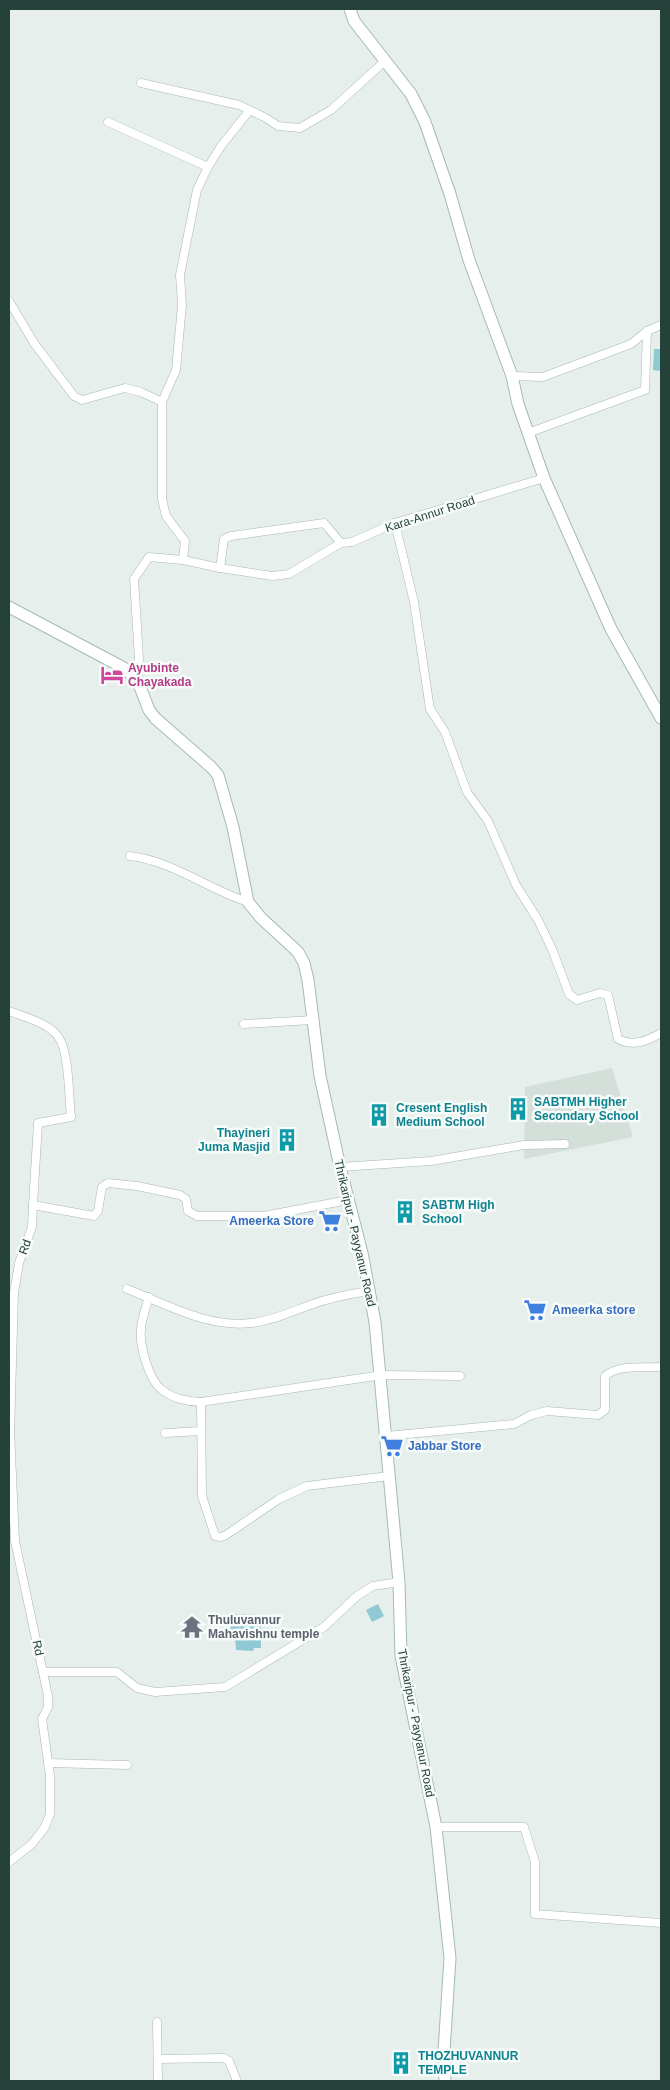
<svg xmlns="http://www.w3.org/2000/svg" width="670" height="2090" font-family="Helvetica,sans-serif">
	<rect width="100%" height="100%" fill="#e6efeb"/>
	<!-- built -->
	<polygon fill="#d4dfda" points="612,1068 633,1137 524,1159 525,1087"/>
	<!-- water -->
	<g fill="#8ec9d4">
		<polygon points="654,349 661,349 661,371 653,370"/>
		<polygon points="378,1604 384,1616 372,1622 366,1610"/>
		<polygon points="235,1614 261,1615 261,1648 254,1648 253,1651 236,1650 235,1634 230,1634 231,1618 235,1618"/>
	</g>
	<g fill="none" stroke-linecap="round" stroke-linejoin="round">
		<defs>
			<g id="minor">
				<polyline points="141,83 239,105 266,118 278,126 300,128 331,110 385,61"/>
				<polyline points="108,122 208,167"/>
				<polyline points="9,301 34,343 74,396 82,400 125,388 141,392 162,402 176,370 182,305 180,275 197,190 208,167 221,146 249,111"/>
				<polyline points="512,376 543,377 631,344 647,331 661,325"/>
				<polyline points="162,402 162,499 166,516 185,541 183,560"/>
				<polyline points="528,433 645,390 647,331"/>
				<path d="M395,523L414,602L430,709L445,732L467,792L488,821L516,885L538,920L552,949L569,994L577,1000L600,993L608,995L618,1039C633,1047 647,1041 661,1033"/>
				<polyline points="220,568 272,576 289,574 341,543"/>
				<polyline points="137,679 139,659 134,579 149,557 183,560 220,568 224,539 231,536 324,523 341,543 352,542 395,523 544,478"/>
				<path d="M130,856C173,861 207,889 248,902"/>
				<path d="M9,1011C24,1017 50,1023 59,1038C69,1052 69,1099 71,1117L38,1123L33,1205"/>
				<polyline points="244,1024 312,1020"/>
				<polyline points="340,1167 431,1161 524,1145 565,1144"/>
				<path d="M127,1289C166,1304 207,1328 251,1323C271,1321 291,1312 310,1305C329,1298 349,1294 369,1291"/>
				<path d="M149,1297C146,1307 142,1318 141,1328C139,1344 148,1378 161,1389C171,1398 188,1402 201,1402"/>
				<polyline points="165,1433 201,1431"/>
				<path d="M386,1436L514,1424L531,1415L547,1411L598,1415L605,1410V1376C619,1364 644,1368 661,1367"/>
				<polyline points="389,1476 307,1486 279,1499 226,1535 221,1537 215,1536 202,1496 201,1402 382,1375 460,1376"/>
				<polyline points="43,1672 117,1672 137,1688 155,1692 225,1687 324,1627 357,1596 373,1586 399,1582"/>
				<polyline points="48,1763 127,1765"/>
				<polyline points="436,1827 524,1827 535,1862 535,1914 661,1923"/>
				<polyline points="9,1862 32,1844 45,1827 50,1814 50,1776 42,1719 48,1707 48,1696 15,1541 10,1432 14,1293 19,1263 32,1227 33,1205 94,1216 98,1211 102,1187 108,1183 137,1186 180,1195 186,1199 188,1211 197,1216 264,1216 348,1200"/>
				<polyline points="157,2022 158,2081"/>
				<polyline points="158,2059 224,2058 229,2061 237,2081"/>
			</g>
			<g id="secondary">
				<polyline points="350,9 354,21 411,94 425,122 450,194 469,260 512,376 518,404 544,478 611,629 661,718"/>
				<polyline points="9,607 124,668 137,679 149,710 155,718 211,767 218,775 233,827 248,902 261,918 298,952 304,963 308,980 320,1076 340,1167 362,1253 375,1322 399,1582 401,1656 436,1827 450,1958 444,2051 445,2081"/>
			</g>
		</defs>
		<!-- minor casing -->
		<use href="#minor" stroke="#a8b8b2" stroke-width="9"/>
		<!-- secondary casing -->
		<use href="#secondary" stroke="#a4bbb3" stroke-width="13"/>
		<!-- minor -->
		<use href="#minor" stroke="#fff" stroke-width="8"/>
		<!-- secondary -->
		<use href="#secondary" stroke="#fff" stroke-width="11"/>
	</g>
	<!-- icons -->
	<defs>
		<symbol id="hotel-bare" viewBox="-9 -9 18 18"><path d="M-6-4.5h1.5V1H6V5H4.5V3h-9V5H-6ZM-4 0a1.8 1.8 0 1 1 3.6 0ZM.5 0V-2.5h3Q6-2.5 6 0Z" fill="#d1479c" stroke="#f7fbf9" stroke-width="2.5" paint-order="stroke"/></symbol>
		<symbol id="building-bare" viewBox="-9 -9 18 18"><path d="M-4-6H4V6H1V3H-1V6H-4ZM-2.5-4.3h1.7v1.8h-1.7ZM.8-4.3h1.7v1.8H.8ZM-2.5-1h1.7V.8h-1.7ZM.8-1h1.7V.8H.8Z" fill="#0f9aa8" stroke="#f7fbf9" stroke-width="2.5" paint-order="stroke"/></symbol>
		<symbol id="supermarket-bare" viewBox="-9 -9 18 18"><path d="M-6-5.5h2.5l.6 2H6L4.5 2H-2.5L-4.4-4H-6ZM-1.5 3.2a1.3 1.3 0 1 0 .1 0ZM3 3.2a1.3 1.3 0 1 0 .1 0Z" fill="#3f7fe0" stroke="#f7fbf9" stroke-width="2.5" paint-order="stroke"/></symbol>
		<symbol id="temple-bare" viewBox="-9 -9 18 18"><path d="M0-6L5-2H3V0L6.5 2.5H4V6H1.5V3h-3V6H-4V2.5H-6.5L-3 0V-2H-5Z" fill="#6b7280" stroke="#f7fbf9" stroke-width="2.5" paint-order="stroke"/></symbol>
	</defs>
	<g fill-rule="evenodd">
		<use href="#hotel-bare" x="96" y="659" width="32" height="32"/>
		<use href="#building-bare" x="502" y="1093" width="32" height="32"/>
		<use href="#building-bare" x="363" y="1099" width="32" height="32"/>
		<use href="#building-bare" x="271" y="1124" width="32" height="32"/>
		<use href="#building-bare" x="389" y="1196" width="32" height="32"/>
		<use href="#supermarket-bare" x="314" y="1205" width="32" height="32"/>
		<use href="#supermarket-bare" x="519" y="1294" width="32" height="32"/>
		<use href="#supermarket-bare" x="376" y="1430" width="32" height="32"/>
		<use href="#temple-bare" x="176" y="1611" width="32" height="32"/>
		<use href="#building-bare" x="385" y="2047" width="32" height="32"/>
	</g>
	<g text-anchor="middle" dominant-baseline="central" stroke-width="5" stroke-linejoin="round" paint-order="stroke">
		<!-- street labels -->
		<g font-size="12" fill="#24423a" stroke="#f7fbf9">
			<text transform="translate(430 514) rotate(-18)">Kara-Annur Road</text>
			<text transform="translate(355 1233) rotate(77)">Thrikaripur - Payyanur Road</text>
			<text transform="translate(25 1247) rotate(-70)">Rd</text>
			<text transform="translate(38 1648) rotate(78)">Rd</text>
			<text transform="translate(416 1723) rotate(79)">Thrikaripur - Payyanur Road</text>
		</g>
		<!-- hotel labels -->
		<g font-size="12" font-weight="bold" fill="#b23c85" stroke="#f7fbf9" text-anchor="start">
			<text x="128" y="668">Ayubinte<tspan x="128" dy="14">Chayakada</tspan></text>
		</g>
		<!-- culture labels -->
		<g font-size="12" font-weight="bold" fill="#0d838f" stroke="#f7fbf9" text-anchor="start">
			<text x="534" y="1102">SABTMH Higher<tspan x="534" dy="14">Secondary School</tspan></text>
			<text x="396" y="1108">Cresent English<tspan x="396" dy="14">Medium School</tspan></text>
			<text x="270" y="1133" text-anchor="end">Thayineri<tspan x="270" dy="14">Juma Masjid</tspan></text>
			<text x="422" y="1205">SABTM High<tspan x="422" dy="14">School</tspan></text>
			<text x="418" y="2056">THOZHUVANNUR<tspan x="418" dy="14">TEMPLE</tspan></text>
		</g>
		<!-- shop labels -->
		<g font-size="12" font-weight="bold" fill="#366cbe" stroke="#f7fbf9" text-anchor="start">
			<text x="314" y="1221" text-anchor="end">Ameerka Store</text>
			<text x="552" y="1310">Ameerka store</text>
			<text x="408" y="1446">Jabbar Store</text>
		</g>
		<!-- worship labels -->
		<g font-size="12" font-weight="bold" fill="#5b616d" stroke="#f7fbf9" text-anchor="start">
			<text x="208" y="1620">Thuluvannur<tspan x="208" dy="14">Mahavishnu temple</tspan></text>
		</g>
	</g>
	<!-- border -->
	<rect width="670" height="2090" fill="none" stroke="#24423a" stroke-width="20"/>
</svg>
